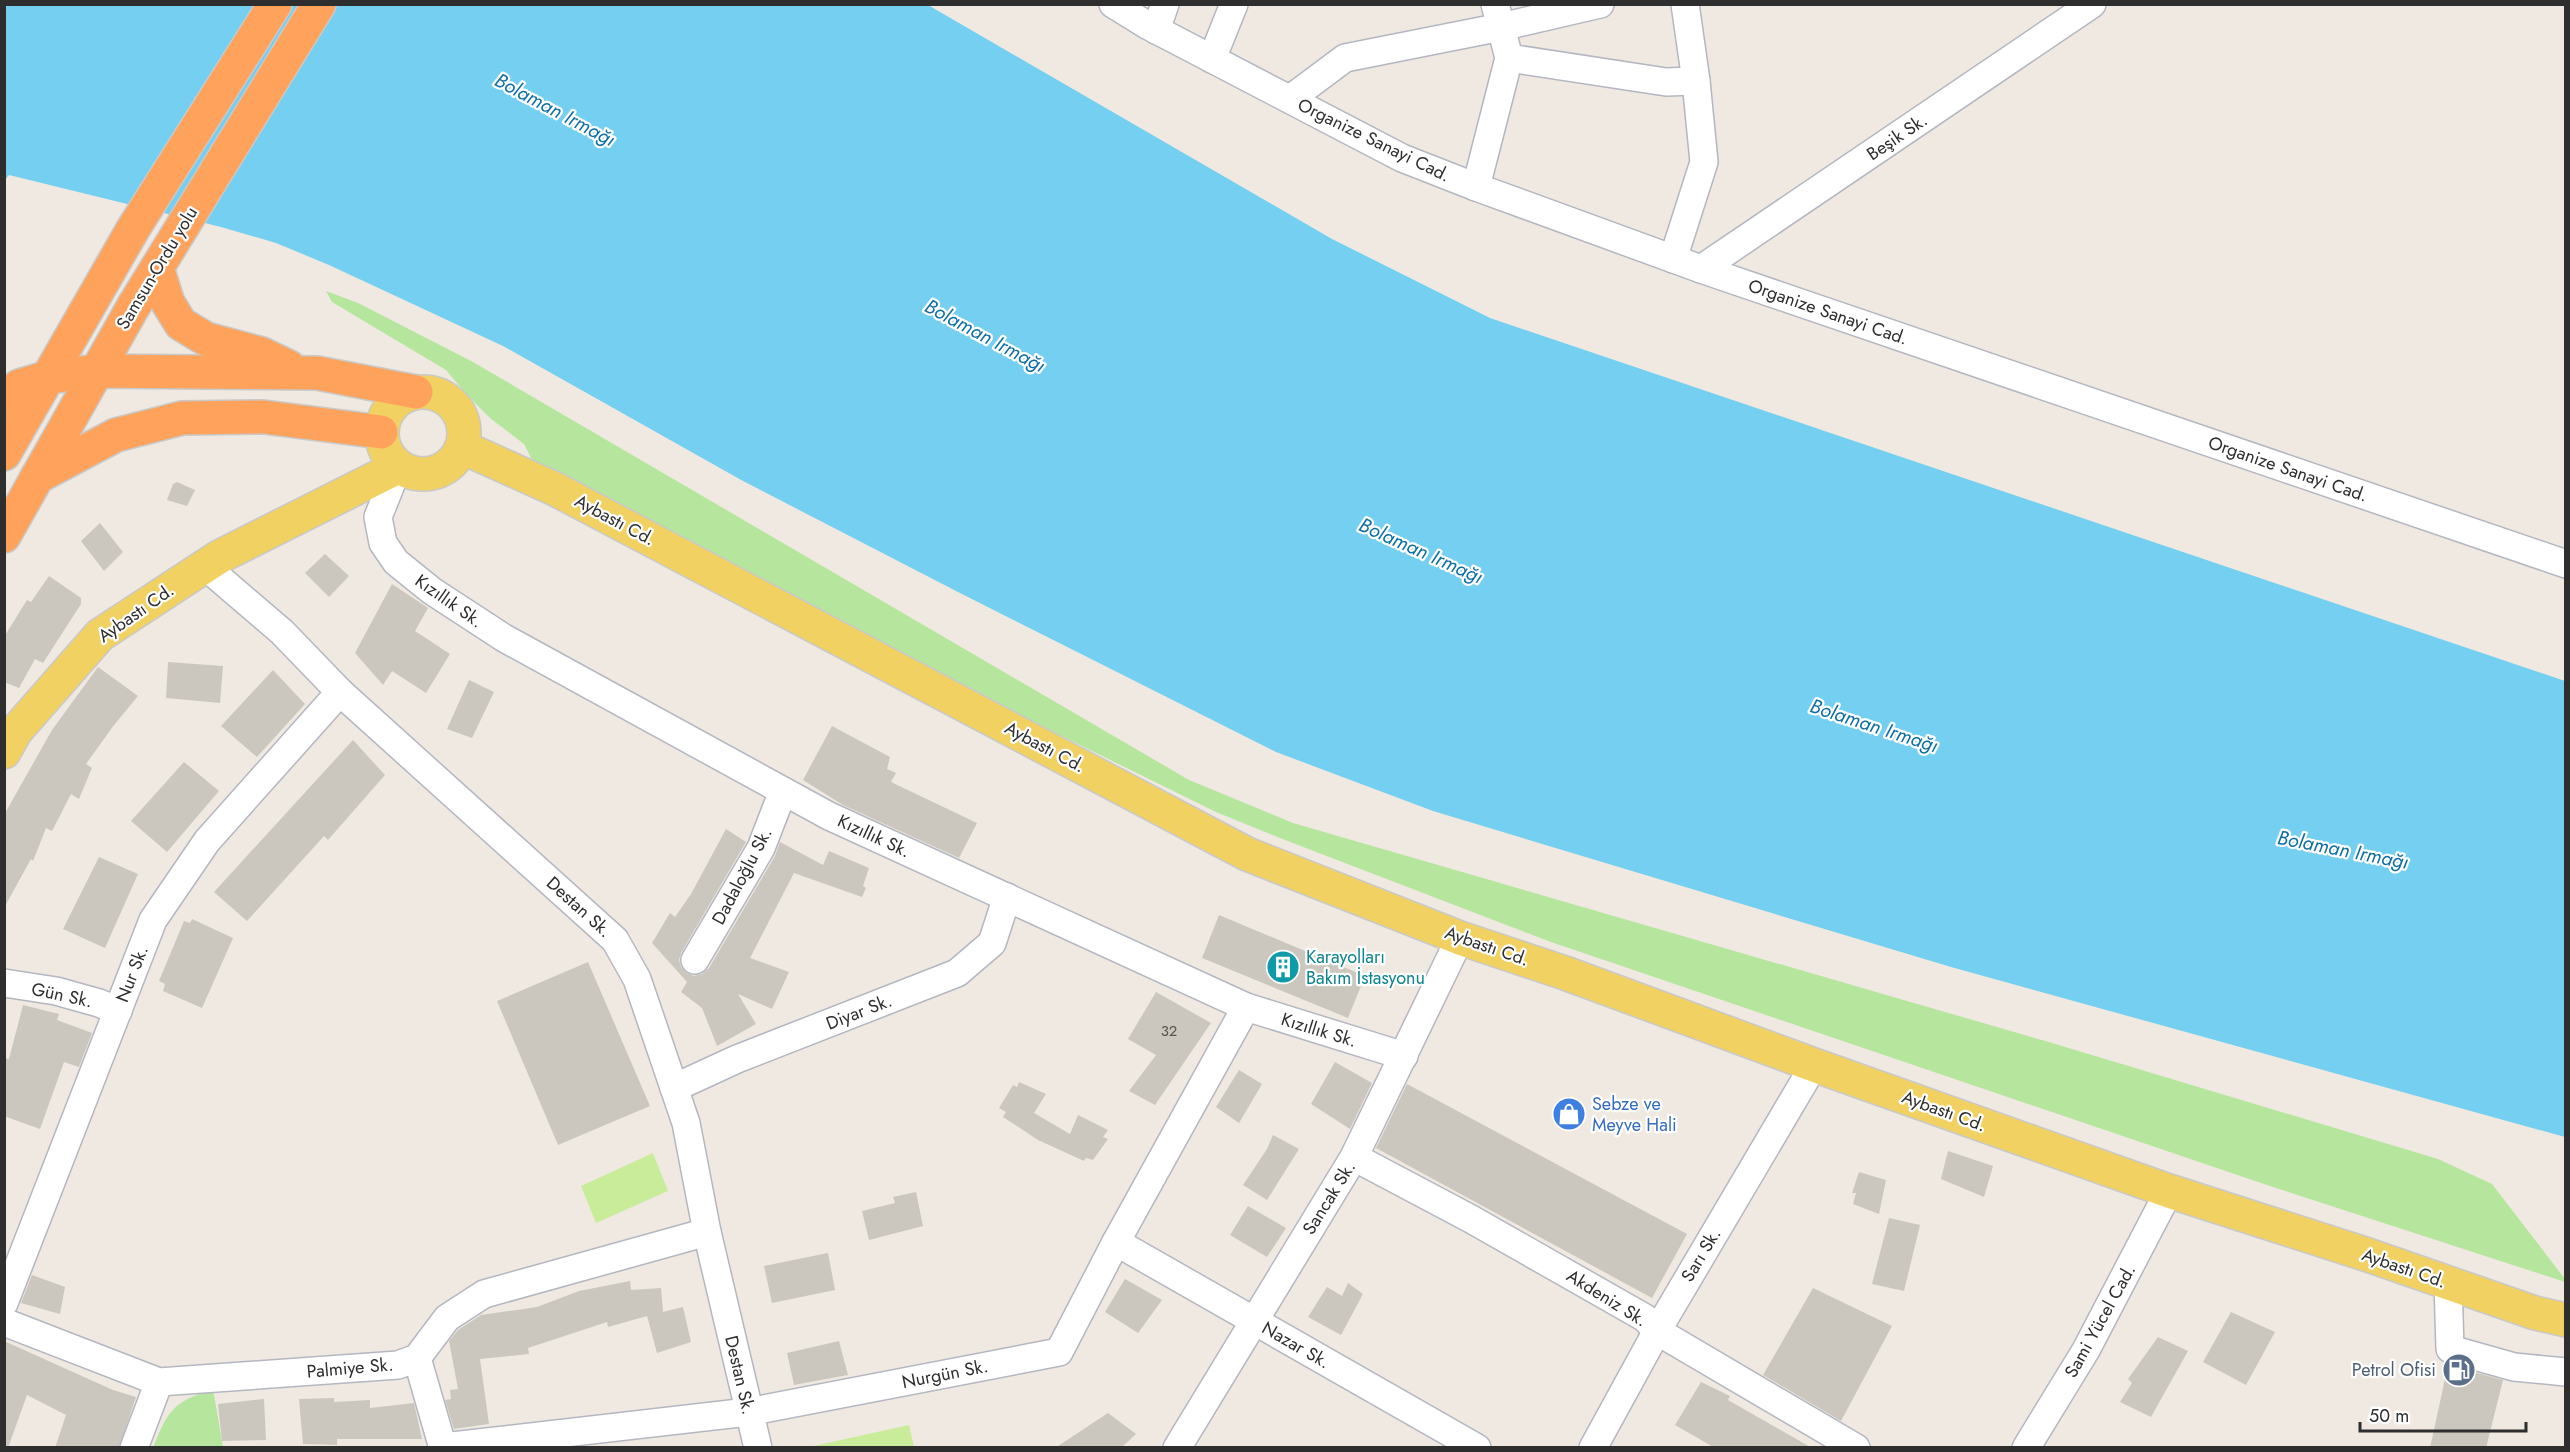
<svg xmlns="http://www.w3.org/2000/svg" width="2570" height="1452" font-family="Jost,sans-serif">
	<rect width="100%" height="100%" fill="#efe9e1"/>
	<!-- green -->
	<g fill="#b6e59e">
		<polygon points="326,291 358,303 473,362 1189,780 1293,823 2052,1043 2438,1159 2492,1184 2565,1279 2565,1282 2267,1185 1551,942 1285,840 1216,812 966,689 532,460 524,444 490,418 467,395 446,370 332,302"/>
		<path d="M213,1389L223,1447L153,1448C168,1409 174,1402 213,1389Z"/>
	</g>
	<!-- pitch -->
	<g fill="#c9ec9a">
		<polygon points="653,1153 668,1191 596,1223 581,1186"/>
		<polygon points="909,1425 914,1447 809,1447"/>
	</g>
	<!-- water -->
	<polygon fill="#75cff0" points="5,5 928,5 1332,239 1490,318 2565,681 2565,1137 1951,967 1433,811 1276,752 958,592 743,481 503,346 329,265 276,243 221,227 9,175 5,180"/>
	<!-- building -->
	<g fill="#cbc7bf">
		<polygon points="177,482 195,490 187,506 167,500 173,484"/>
		<polygon points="100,523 123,552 104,571 81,541"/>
		<polygon points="325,554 349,576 329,597 305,573"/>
		<polygon points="49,576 81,598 81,604 43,663 35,659 19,688 4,682 4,637 27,600 31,602"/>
		<polygon points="392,584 428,608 415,631 450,654 426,693 392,671 383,685 355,653"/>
		<polygon points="168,662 223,666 220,703 166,698"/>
		<polygon points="98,667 138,696 114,725 86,764 92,768 79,799 71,794 52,831 46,828 33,861 31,859 4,908 4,815 52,730"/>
		<polygon points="273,670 305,704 257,757 221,726"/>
		<polygon points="469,680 494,692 472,738 447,729"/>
		<polygon points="832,726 890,757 887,769 896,773 891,782 977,823 959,858 843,805 803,780"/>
		<polygon points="353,740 385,775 328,840 324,836 247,921 214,892"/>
		<polygon points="184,762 219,791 167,852 131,821"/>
		<polygon points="726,829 746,842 681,953 679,960 681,967 687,973 694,976 702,974 709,968 775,856 780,842 823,865 829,851 869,868 863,886 866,888 862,897 794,873 750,958 789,972 772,1009 738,994 756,1024 717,1046 702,1008 681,992 687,982 652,943 670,913 675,917 691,894"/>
		<polygon points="99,857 138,874 105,948 63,929"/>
		<polygon points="1219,915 1365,976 1348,1018 1202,958"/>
		<polygon points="192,919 233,938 202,1008 163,991 165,984 159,981 184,921 190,923"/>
		<polygon points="588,962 650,1106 558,1145 497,1001"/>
		<polygon points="1156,992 1211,1023 1155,1105 1129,1091 1156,1055 1128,1039"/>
		<polygon points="23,1005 59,1014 57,1020 92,1033 79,1067 64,1062 40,1129 4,1116 4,1058 9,1059"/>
		<polygon points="1335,1062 1372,1083 1350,1129 1311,1104"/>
		<polygon points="1239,1070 1262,1084 1239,1123 1216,1107"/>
		<polygon points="1019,1082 1046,1094 1034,1113 1070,1134 1078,1115 1108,1130 1103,1137 1108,1139 1093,1160 1086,1158 1084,1161 1038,1140 1003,1117 1006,1112 999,1108 1013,1085 1017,1087"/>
		<polygon points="1407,1084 1687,1234 1652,1298 1376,1148"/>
		<polygon points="1273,1135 1299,1149 1267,1200 1243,1185 1267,1149"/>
		<polygon points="1948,1151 1993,1166 1984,1197 1941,1179"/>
		<polygon points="1859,1172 1886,1180 1879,1214 1853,1204 1856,1193 1852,1193"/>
		<polygon points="916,1192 923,1226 869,1240 862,1211 895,1203 893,1197"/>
		<polygon points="1248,1206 1286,1228 1267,1257 1230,1235"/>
		<polygon points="1889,1218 1920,1225 1904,1291 1872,1284"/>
		<polygon points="828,1253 835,1290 772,1303 764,1266"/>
		<polygon points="32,1275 65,1287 60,1314 21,1303"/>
		<polygon points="1125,1279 1162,1300 1138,1333 1105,1312"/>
		<polygon points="630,1281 631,1290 661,1288 663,1312 683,1307 691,1342 657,1353 647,1316 608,1327 607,1322 528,1348 529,1354 480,1359 489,1424 454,1429 445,1400 451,1399 450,1390 458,1389 449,1341 458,1330 481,1315 537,1307 579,1291"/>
		<polygon points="1348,1283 1363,1294 1341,1335 1308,1317 1327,1287 1342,1296"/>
		<polygon points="1813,1288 1892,1326 1841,1421 1763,1375"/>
		<polygon points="2231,1312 2275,1332 2246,1385 2203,1362"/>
		<polygon points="2158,1337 2188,1351 2151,1417 2120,1402 2132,1383 2128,1379"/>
		<polygon points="4,1341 113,1390 136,1397 119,1448 55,1448 66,1415 27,1395 8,1448 4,1448"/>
		<polygon points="839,1341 848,1375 794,1385 787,1353"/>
		<polygon points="2448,1365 2503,1380 2486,1448 2430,1448"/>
		<polygon points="1701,1382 1730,1396 1728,1400 1812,1448 1715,1448 1675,1425"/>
		<polygon points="334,1398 334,1402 370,1400 370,1408 414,1403 422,1439 337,1439 337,1445 303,1444 299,1399"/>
		<polygon points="264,1399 266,1440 222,1441 218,1404"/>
		<polygon points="1108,1413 1136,1434 1121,1448 1055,1448"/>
	</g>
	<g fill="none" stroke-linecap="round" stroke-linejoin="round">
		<defs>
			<g id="minor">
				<polyline points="1113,4 1147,25 1402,158 1476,187 1701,269 2566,564"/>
				<polyline points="1156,30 1165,4"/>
				<polyline points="1509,58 1666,82 1696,81"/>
				<polyline points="1212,59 1234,4"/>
				<polyline points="1290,99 1345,58 1501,27 1600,4"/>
				<polyline points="1476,187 1509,58 1495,4"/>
				<polyline points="1673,259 1704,162 1696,81 1685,4"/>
				<polyline points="1701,269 2092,4"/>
				<polyline points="398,467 378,517 383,543 396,562 432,591 504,638 829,816 1246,1007 1404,1056"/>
				<polyline points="205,566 282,632 340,692 615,940 637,979 686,1123 707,1232 758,1448"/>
				<polyline points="695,960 761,848 783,791"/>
				<polyline points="4,983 56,991 99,1003 118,1011"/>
				<polyline points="674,1088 737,1059 957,973 992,943 1007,897"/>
				<polyline points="1354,1157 1471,1219 1645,1318 1657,1331 1856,1448"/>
				<polyline points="1116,1242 1477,1448"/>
				<polyline points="2448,1283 2450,1349 2514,1367 2566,1372"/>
				<polyline points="4,1303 153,920 207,841 340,692"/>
				<polyline points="4,1322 159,1382 398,1365 417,1358 447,1318 484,1294 707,1232"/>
				<polyline points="417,1358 443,1448"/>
				<polyline points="443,1447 748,1412 1059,1352 1116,1242 1246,1007"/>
				<polyline points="134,1448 159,1382"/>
				<polyline points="1177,1448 1354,1157 1460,938"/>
				<polyline points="1593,1448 1657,1331 1814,1065"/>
				<polyline points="2026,1448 2086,1350 2169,1191"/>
			</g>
			<g id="major">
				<circle cx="423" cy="433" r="41"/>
				<polyline points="462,447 555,489 1247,854 1460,938 1565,973 1814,1065 2169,1191 2368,1255 2535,1313 2566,1320"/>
				<polyline points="4,752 15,732 100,635 219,557 398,467"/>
			</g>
			<g id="highway">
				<polyline points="157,268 168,303 181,324 206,339 262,354 289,367"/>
				<polyline points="4,399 19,386 49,377 97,371 317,373 416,392"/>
				<polyline points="4,454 133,229 275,4"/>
				<polyline points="37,477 116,435 182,418 264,417 381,432"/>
				<polyline points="4,536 133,307 319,4"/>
			</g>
		</defs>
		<!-- minor casing -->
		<use href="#minor" stroke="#b4b7c1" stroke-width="30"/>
		<!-- major casing -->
		<use href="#major" stroke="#c9c9c9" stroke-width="36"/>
		<!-- highway casing -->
		<use href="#highway" stroke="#c9c9c9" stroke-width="36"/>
		<!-- minor -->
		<use href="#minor" stroke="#fff" stroke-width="27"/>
		<!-- major -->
		<use href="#major" stroke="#f2d163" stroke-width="33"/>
		<!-- highway -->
		<use href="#highway" stroke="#ffa35c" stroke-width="33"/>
	</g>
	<!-- icons -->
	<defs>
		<symbol id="building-disc" viewBox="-11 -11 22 22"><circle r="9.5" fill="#0f9aa8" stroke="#fff"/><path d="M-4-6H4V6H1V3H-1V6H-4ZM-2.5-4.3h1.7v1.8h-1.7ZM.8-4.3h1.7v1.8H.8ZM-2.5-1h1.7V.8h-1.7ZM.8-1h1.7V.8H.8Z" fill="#fff"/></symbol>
		<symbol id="shop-disc" viewBox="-11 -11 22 22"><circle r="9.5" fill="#3f7fe0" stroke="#fff"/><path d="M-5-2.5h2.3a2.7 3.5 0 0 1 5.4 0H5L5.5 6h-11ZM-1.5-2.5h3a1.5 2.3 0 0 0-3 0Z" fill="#fff"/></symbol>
		<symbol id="fuel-disc" viewBox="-11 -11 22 22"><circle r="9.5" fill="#5c6f8a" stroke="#fff"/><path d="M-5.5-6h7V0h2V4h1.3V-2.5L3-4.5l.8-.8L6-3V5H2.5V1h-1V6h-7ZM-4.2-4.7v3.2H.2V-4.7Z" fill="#fff"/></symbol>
	</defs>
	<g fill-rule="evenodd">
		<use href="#building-disc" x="1264" y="948" width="38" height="38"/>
		<use href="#shop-disc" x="1550" y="1095" width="38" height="38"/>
		<use href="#fuel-disc" x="2440" y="1351" width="38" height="38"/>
	</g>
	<g text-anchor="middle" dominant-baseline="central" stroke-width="4.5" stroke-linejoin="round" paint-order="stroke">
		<!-- number labels -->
		<g font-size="15" fill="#555452">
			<text x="1169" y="1031">32</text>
		</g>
		<!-- street labels -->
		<g font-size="18" fill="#2e2e2e" stroke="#fff">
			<text transform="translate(1897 137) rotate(-34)">Beşik Sk.</text>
			<text transform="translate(1374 140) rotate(26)">Organize Sanayi Cad.</text>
			<text transform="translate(157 268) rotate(-59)">Samsun-Ordu yolu</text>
			<text transform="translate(1828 312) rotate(19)">Organize Sanayi Cad.</text>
			<text transform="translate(2288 469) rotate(19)">Organize Sanayi Cad.</text>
			<text transform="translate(615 520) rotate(28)">Aybastı Cd.</text>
			<text transform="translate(449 601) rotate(35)">Kızıllık Sk.</text>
			<text transform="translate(136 613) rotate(-35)">Aybastı Cd.</text>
			<text transform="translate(1045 747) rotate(28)">Aybastı Cd.</text>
			<text transform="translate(874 836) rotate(25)">Kızıllık Sk.</text>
			<text transform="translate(742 876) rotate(-62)">Dadaloğlu Sk.</text>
			<text transform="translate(579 907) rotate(42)">Destan Sk.</text>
			<text transform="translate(1487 946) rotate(19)">Aybastı Cd.</text>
			<text transform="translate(132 974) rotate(-69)">Nur Sk.</text>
			<text transform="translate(62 995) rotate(12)">Gün Sk.</text>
			<text transform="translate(859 1012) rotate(-21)">Diyar Sk.</text>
			<text transform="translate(1319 1030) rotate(17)">Kızıllık Sk.</text>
			<text transform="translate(1944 1111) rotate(20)">Aybastı Cd.</text>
			<text transform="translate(1329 1198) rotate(-58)">Sancak Sk.</text>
			<text transform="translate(1701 1255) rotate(-59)">Sarı Sk.</text>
			<text transform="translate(2404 1268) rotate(19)">Aybastı Cd.</text>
			<text transform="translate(1607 1298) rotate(32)">Akdeniz Sk.</text>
			<text transform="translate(2100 1321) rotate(-61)">Sami Yücel Cad.</text>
			<text transform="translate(1296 1345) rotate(30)">Nazar Sk.</text>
			<text transform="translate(350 1368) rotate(-5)">Palmiye Sk.</text>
			<text transform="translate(945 1374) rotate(-11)">Nurgün Sk.</text>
			<text transform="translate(740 1375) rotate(77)">Destan Sk.</text>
		</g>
		<!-- culture labels -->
		<g font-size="18" fill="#0d838f" stroke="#fff" text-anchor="start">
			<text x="1306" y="957">Karayolları<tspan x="1306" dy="21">Bakım İstasyonu</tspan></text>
		</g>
		<!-- shop labels -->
		<g font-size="18" fill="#366cbe" stroke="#fff" text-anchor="start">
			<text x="1592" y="1104">Sebze ve<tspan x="1592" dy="21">Meyve Hali</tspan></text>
		</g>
		<!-- service labels -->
		<g font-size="18" fill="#4e5e75" stroke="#fff" text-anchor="end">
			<text x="2436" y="1370">Petrol Ofisi</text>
		</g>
		<!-- water labels -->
		<g font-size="20" font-style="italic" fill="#0d6fa3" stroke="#fff">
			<text transform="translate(555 110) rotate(28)">Bolaman Irmağı</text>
			<text transform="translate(985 336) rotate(28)">Bolaman Irmağı</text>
			<text transform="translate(1421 551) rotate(24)">Bolaman Irmağı</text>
			<text transform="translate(1874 726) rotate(18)">Bolaman Irmağı</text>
			<text transform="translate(2343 850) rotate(11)">Bolaman Irmağı</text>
		</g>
	</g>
	<!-- border -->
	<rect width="2570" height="1452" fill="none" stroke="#2e2e2e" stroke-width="12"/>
	<!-- scale -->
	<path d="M2360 1422v9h166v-9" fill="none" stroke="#2e2e2e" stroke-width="3"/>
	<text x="2369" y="1422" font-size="18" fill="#2e2e2e" stroke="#ffffff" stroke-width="4.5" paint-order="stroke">50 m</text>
</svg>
